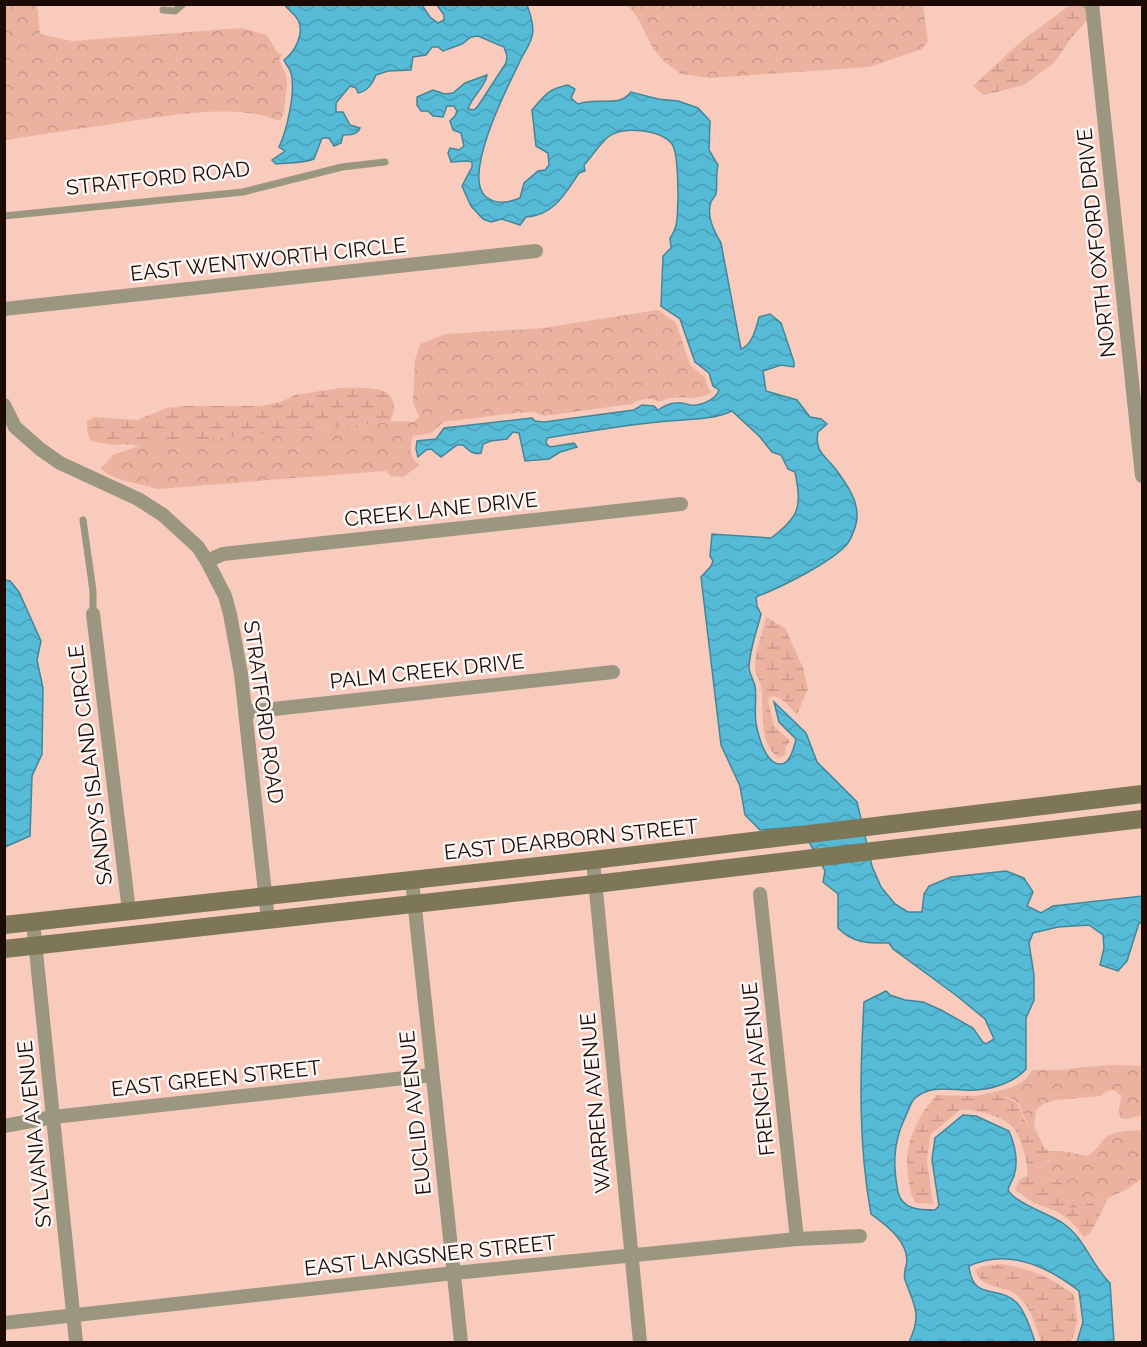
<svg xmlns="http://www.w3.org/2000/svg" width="1147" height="1347" font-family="Raleway,sans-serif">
	<defs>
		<pattern id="forest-crowns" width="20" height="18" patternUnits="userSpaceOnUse" patternTransform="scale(1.5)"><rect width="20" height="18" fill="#ecb2a0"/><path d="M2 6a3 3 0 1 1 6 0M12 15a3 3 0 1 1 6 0" fill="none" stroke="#ca9888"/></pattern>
		<pattern id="wetland-marsh" width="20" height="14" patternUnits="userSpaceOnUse" patternTransform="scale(1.5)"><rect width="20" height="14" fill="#ecb2a0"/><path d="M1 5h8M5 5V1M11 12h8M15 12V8" fill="none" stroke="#ca9888"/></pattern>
		<pattern id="water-waves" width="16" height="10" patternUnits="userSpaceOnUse" patternTransform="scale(1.5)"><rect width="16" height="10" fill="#55bbd7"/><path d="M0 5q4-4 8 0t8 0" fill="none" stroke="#499fb7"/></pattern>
	</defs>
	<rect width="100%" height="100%" fill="#f8cbbd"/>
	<!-- forest -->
	<g fill="url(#forest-crowns)">
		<path d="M5,4L37,5L40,34L72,41L241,28L267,35L277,52L282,55L279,60L286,75L287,84L284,112L280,121C236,102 165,116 118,123C80,129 42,134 5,140Z"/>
		<polygon points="627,5 923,5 928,41 922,49 869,67 710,78 681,74 665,62 654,50 636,15"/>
		<path d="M658,310L676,323L690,365L705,377L708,388L712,392C692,404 680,392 659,402C650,396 640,399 632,404L544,416L533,412L516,413L443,422L432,433L413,436C409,448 410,459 420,465L403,477L391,476L386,471L371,472L158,489L122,480L107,474L101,468L113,455L142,445L401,421L413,422L419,417L413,402L415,360L420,344L446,334L543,328Z"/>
		<path d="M1112,1065L1142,1066V1115L1127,1119L1120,1118L1119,1110L1121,1096L1114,1090L1108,1091L1100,1096L1056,1100L1043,1104L1036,1110L1034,1127L1028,1125L1019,1104L1013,1099L990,1093C1006,1089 1025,1086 1032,1070H1060L1084,1067Z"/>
		<path d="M1142,1130V1178L1129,1188L1108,1198L1091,1201L1081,1207L1070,1209L1065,1202L1060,1180L1039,1178L1037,1173L1038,1168L1051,1160L1049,1151H1062L1088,1156C1096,1151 1099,1144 1105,1138C1115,1130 1130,1131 1142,1130Z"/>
	</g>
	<!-- wetland -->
	<g fill="url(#wetland-marsh)">
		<polygon points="1070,5 1102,5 1071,38 1054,63 1024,85 984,95 973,86 1023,40"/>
		<path d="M340,388C365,388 407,383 390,422L137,446L132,444L114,445L91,441L87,432V421L94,417L137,420L167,408L186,406H260L281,402L295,395Z"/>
		<path d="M766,617L785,628L803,668L808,689L797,715C789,707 781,694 770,697L768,700L774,726L790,741L786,746L785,755L779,758C757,742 765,710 761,686C759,678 754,672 755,664C756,648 763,632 766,617Z"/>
		<path d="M990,1093C996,1094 999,1095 1004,1097C1024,1103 1018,1111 1028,1125L1034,1127L1044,1147L1049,1151L1051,1159L1038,1168L1037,1173L1039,1178L1060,1180C1066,1190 1063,1200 1070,1209L1081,1207L1091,1201L1108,1198L1096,1223L1090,1233L1084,1237L1071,1221L1058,1212L1034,1203L1015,1190L1019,1180L1027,1176C1029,1164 1021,1137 1013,1127C1005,1117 973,1108 960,1110L930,1135L927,1161L933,1204L916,1203C910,1195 910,1187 908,1177C904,1144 915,1119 937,1095L976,1096Z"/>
		<path d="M1002,1264C1029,1268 1052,1278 1074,1295L1077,1322L1074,1335L1070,1342H1041C1037,1329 1031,1309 1021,1299C1004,1281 983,1293 975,1270L983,1266Z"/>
	</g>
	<!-- water -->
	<g fill="url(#water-waves)" stroke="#448698" stroke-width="1.5">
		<path d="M285,5H422L430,17L438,23L444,20V15L437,5H527C530,13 535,27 532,36C531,43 525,51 522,57C510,82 462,173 485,196C495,205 508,203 520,198L524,183L538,171L545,170L549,165L548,153L536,146L532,110C545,95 548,89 568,85L575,89L571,98L578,104C598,96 618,109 631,92L658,99L678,101L698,108L710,121L709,150L718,165C715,177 718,184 716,194C715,197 712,199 711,202C706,216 714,231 721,243L741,349C752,345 756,329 759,317L770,314L781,323L794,362V367L781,365L763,371L766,391L797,400L810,417L821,419L827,424L818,432C814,452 826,456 837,471C846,484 858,499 857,517C857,524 852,537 848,543C833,562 779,588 756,597L757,606L761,614C757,631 749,651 749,668C750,675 753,679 755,686C757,697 754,711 756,723C758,734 765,764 780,764C790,765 794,747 796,739L779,722L774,702L806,733L817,762L857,802L872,866L881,887L895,904L908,912H922L924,894L929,886L951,877L1006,871L1024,878L1033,892L1027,906L1041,913L1053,906L1142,896V923H1139L1127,961L1118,971L1100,965L1104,948L1103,935L1089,925L1058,927L1033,933L1029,943L1034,975V1000L1026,1018V1069C1015,1082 993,1089 976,1090C955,1092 932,1082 914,1099C910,1104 907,1114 904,1120C893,1144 893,1166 898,1192C902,1210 921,1210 935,1210L939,1206L932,1160L935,1138L963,1115L976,1116L1009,1131C1015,1145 1019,1160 1014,1176C1012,1181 1009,1185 1008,1190C1016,1204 1050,1214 1064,1224C1085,1239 1092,1266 1110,1283L1114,1342H1077L1083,1322L1079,1291C1047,1266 1008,1248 969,1266C972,1302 999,1284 1017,1303C1026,1313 1031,1330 1035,1342H909C922,1314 915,1307 905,1280C903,1273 906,1268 907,1261C907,1240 886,1225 871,1214C858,1143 860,1073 864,1002L886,991L890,995L905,1000L923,1002L941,1010L973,1028L982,1041L986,1044L994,1039L985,1019L957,996L893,949L889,943C870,943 853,944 838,928V894L823,882L825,871L804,833L797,827L760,830L745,815L740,786L721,745L701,577L711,566L713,561L710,556L712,534L771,538C800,516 802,507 795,472L788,469L781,455L772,452L760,437L732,411C711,421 681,419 658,422C620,426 584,432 547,438L546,443L550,447L574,443L577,447L560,452L549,459L525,461L519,433L513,432L507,439L491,441L483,444L481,453C474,455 469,451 463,445H457L441,457L431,449L426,450L418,457L416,449L417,441L436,439L444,428L532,418L535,421L544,422L634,410L642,405L654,406L658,410C664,406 669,403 676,403C681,402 685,404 691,405C700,406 716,400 719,390L713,386L709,373L695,362L680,319L661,306L663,256L671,248L670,238C679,226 677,213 678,199C678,188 678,152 672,144C661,130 623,125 608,137C599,145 593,155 584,165L585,171L579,173C565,194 553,216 526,217L520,225L502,219L491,222L483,219L471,206L462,186L472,167V162L467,161L451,162L448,153L450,148L459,150L464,146L461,133L453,130L450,121L455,116L457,111L454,106H447L443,117L433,116L428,111H421L417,105V97L433,90L445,94L453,93L465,83L487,75C485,88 472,96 468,109L474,110L478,106L506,63L507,56L504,47L478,36L471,37L462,44L443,51L438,47H432L426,55L413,57L411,70L388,71L376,75C372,84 368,91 358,93L356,88L350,86L336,103V112H343L350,125L360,128C357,135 350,135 343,135L341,143L334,146L329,138H322L314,159C302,164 289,162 276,164L272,160L285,151L279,147C287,130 296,91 291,73C290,68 286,65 284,60C295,52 305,33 298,20C295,14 288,10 285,5Z"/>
		<polygon points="5,580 10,581 19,592 41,641 37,660 43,688 42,754 32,776 30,836 5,847"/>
	</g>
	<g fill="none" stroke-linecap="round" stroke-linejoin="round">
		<!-- lane -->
		<g stroke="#9a9680" stroke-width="7">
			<polyline points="163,10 175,11 183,4"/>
			<polyline points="4,216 243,192 342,167 385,162"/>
			<polyline points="83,520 93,591 93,614"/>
		</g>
		<!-- street -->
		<g stroke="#9a9680" stroke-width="14">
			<polyline points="1092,4 1142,476"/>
			<polyline points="4,309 536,251"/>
			<polyline points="4,405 15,427 40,449 60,463 138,499 163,515 198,547 207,561 225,596 230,614 241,674 268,920"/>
			<polyline points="207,561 223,554 681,504"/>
			<polyline points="93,614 129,911"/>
			<polyline points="246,712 613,672"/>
			<polyline points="593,860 640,1342"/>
			<polyline points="412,880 461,1342"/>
			<polyline points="760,894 797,1239"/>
			<polyline points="33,922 76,1342"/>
			<polyline points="4,1126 53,1117 432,1075"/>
			<polyline points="4,1323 454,1273 797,1239 860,1236"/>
		</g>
		<!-- secondary -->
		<g stroke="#7d7657" stroke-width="18">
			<polyline points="4,925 593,860 1142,794"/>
			<polyline points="4,949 595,884 1142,819"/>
		</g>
	</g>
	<g text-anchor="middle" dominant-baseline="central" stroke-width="5" stroke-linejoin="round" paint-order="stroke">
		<!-- street labels -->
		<g font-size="21" fill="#1c0a05" stroke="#fcf6f4">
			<text transform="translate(158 178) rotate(-6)">STRATFORD ROAD</text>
			<text transform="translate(1096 243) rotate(-96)">NORTH OXFORD DRIVE</text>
			<text transform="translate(268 259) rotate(-6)">EAST WENTWORTH CIRCLE</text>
			<text transform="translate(441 509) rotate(-6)">CREEK LANE DRIVE</text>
			<text transform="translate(427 671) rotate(-6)">PALM CREEK DRIVE</text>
			<text transform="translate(264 712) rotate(82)">STRATFORD ROAD</text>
			<text transform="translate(90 765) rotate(-97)">SANDYS ISLAND CIRCLE</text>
			<text transform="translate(571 839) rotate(-6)">EAST DEARBORN STREET</text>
			<text transform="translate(758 1069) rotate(-96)">FRENCH AVENUE</text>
			<text transform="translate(216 1078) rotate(-6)">EAST GREEN STREET</text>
			<text transform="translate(595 1103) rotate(-95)">WARREN AVENUE</text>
			<text transform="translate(415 1113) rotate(-96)">EUCLID AVENUE</text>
			<text transform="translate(34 1134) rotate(-96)">SYLVANIA AVENUE</text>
			<text transform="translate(430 1255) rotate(-6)">EAST LANGSNER STREET</text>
		</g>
	</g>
	<!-- border -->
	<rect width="1147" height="1347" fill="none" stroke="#1c0a05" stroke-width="12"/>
</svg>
